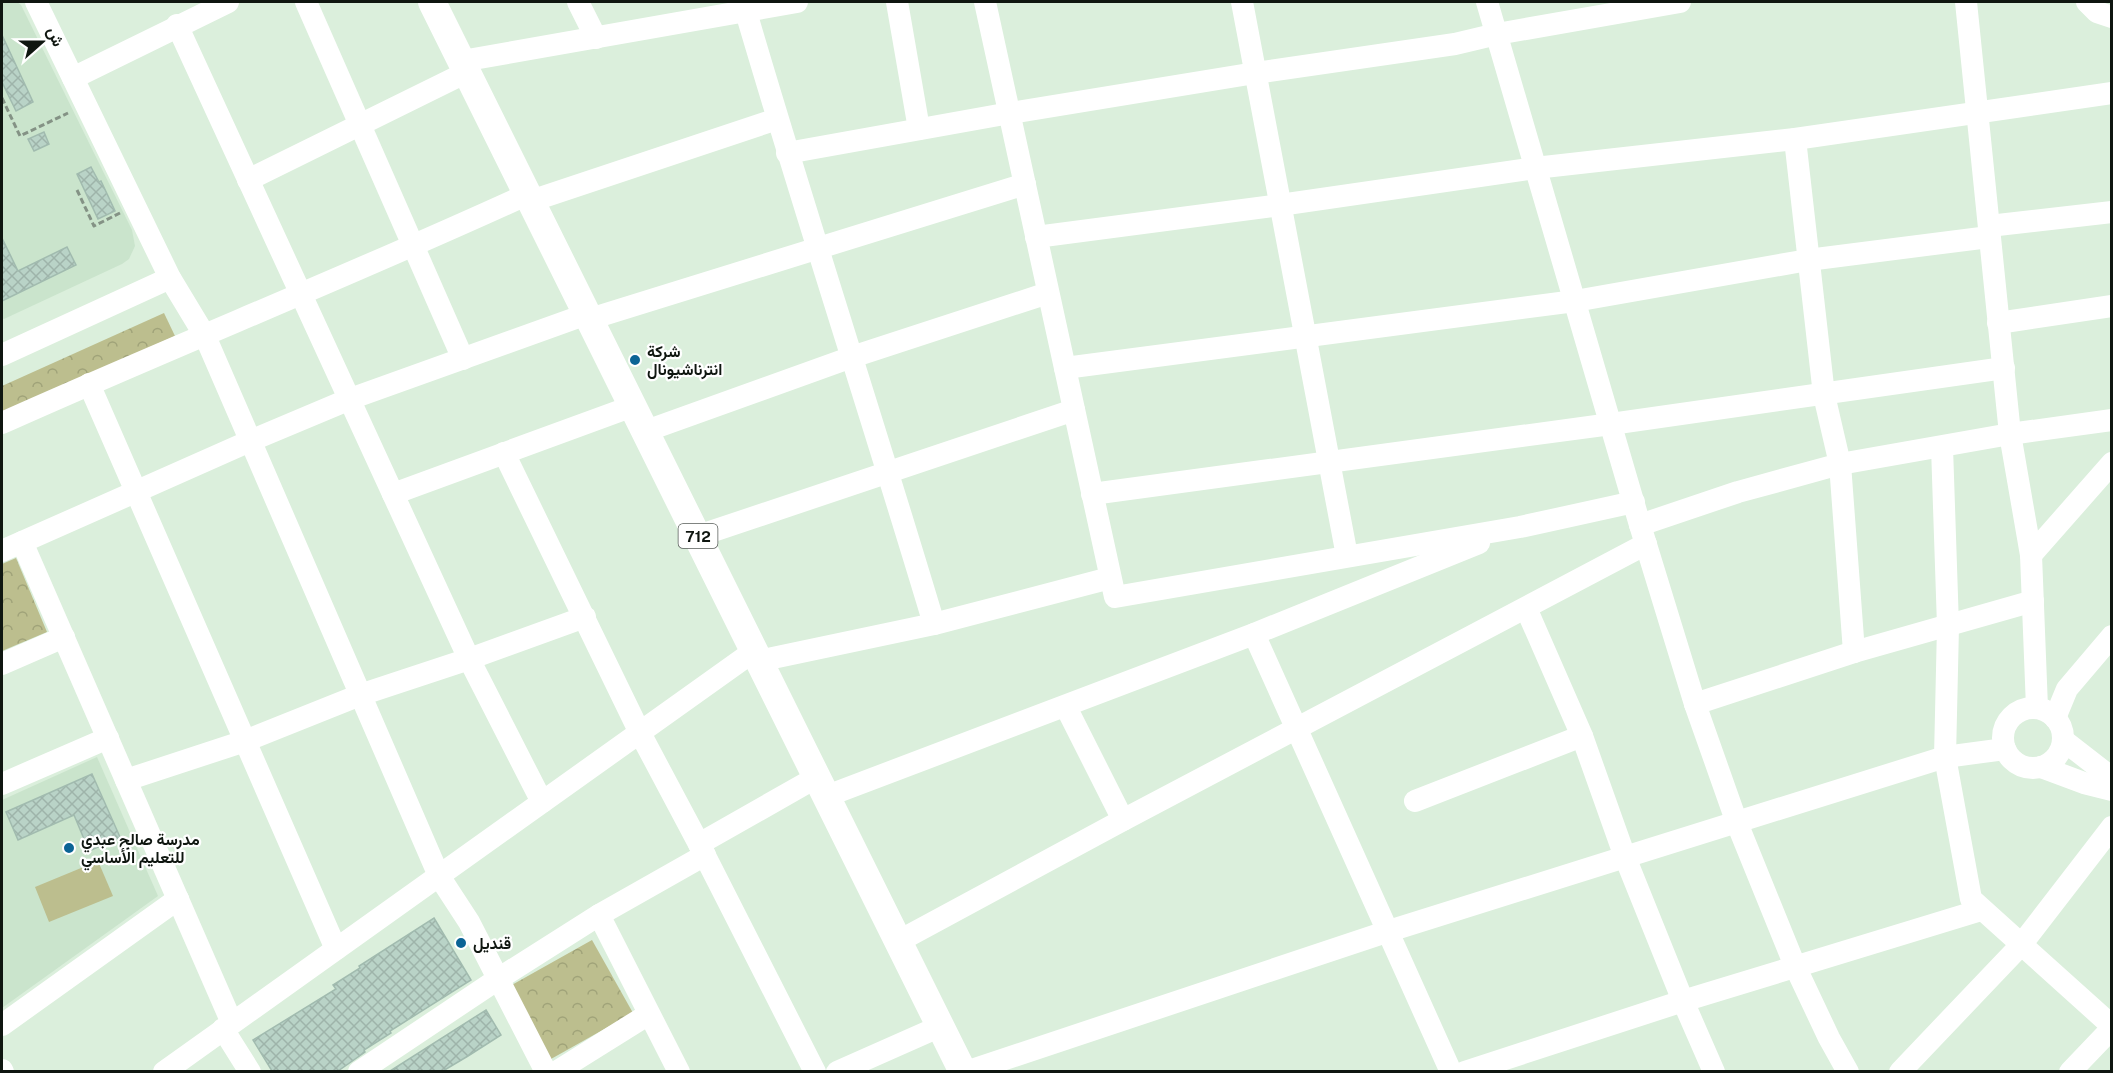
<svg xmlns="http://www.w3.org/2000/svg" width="2113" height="1073" font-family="'Public Sans',Vazirmatn,sans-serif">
	<defs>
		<pattern id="forest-crowns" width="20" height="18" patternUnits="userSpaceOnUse" patternTransform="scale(1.5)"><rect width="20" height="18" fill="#bcbe8e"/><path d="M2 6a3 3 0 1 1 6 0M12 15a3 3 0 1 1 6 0" fill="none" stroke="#a0a379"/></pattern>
		<pattern id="building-cross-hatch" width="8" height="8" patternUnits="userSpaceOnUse" patternTransform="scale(1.5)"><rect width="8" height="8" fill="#b9d3c7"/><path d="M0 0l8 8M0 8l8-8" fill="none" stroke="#9eb4aa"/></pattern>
	</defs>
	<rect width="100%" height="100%" fill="#dbefdc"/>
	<!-- built -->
	<g fill="#cae4cc">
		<polygon points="2,2 17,2 21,5 132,230 135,246 129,259 122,264 4,319 2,318"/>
		<polygon points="97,757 158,896 2,1008 2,800"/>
	</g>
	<!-- forest -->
	<g fill="url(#forest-crowns)">
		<polygon points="164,313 175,336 2,414 2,386"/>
		<polygon points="16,558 47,632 2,651 2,564"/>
		<polygon points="592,940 633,1013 551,1059 510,986"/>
	</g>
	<!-- garden -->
	<polygon fill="#bcbe8e" points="98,861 113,896 49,922 35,887"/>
	<!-- building -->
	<g fill="url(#building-cross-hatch)" stroke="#a1bbaf" stroke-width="1.5">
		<polygon points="2,35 33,102 16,111 2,82"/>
		<polygon points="44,132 49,144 34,151 28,139"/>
		<polygon points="91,167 99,182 101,181 115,211 98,219 77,174"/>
		<polygon points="2,238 18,271 67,247 76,265 2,301"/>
		<polygon points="92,774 120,837 89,851 74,815 18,840 6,812"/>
		<polygon points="434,918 471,980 390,1031 391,1033 364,1050 365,1052 338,1071 272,1071 253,1040 336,989 333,985 360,968 359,966"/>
		<polygon points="486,1010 501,1035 468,1056 443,1071 390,1071"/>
	</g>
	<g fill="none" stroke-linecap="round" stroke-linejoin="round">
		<!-- path -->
		<g stroke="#849285" stroke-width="3" stroke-dasharray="6 3" stroke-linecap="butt">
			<polyline points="2,98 20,136 68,113"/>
			<polyline points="77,190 94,226 120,213"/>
		</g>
		<!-- minor -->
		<g stroke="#fff" stroke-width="22">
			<polyline points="36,2 170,278 205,336 439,876 469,922 546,1072"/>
			<polyline points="306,2 463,359"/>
			<polyline points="578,2 596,38"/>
			<polyline points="897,2 919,129"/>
			<polyline points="985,2 1115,597 1520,527 1634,502"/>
			<polyline points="1242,2 1347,556"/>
			<polyline points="1487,2 1640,525 1695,704 1737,823 1795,966 1829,1038 1848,1072"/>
			<polyline points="1966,2 2010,434 2031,555 2037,708"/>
			<polyline points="2087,2 2097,12 2112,17"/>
			<path d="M746,12C806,217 873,420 934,624"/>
			<polyline points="177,25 469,659 542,802"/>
			<polyline points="462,61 797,2"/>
			<polyline points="73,78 228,2"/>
			<polyline points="1795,139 1824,395 1840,464 1854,652"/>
			<polyline points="787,153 1010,113 1255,73 1455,44 1497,34 1680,2"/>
			<polyline points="248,180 467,72"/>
			<polyline points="531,201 777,119"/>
			<polyline points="1989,226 2112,212"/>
			<polyline points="1036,237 1280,205 1535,168 1795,139 2112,93"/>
			<polyline points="590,319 1025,184"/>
			<polyline points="1998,323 2112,306"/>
			<polyline points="2,355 170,278"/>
			<polyline points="1065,368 1575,301 1808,260 1989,237"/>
			<polyline points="89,384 336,949"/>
			<path d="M2,423C176,345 354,274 528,194"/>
			<polyline points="646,431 852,357 1048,293"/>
			<polyline points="1942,447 1948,626 1945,757 1971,899 2112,1026"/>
			<polyline points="504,453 640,733 699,844 815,1072"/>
			<polyline points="393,494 633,406"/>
			<polyline points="1092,494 1611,424 2004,368"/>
			<polyline points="1640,525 1738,492 1840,464 2010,434 2112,420"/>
			<polyline points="698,536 1074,410"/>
			<polyline points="22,542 232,1023"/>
			<polyline points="2,551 250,441 350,399 587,314"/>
			<polyline points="2031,555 2112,463"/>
			<polyline points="1526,608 1582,736 1625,857 1683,1001 1714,1072"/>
			<polyline points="1254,634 1451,1072"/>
			<polyline points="759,661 934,624 1110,578"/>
			<polyline points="2,664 64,637"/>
			<polyline points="1695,704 1854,652 2033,601"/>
			<polyline points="1066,707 1123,820"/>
			<circle cx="2033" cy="738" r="30"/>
			<polyline points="2055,718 2067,689 2112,636"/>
			<polyline points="2063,740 2112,778"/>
			<polyline points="2041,767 2084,783 2112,790"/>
			<polyline points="126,780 245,741 360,695 469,659 585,617"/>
			<polyline points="2,784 108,738"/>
			<polyline points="827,796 1254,634 1479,543"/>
			<polyline points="1415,801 1582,736"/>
			<polyline points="699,844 817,777"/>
			<polyline points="599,915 679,1072"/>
			<polyline points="899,941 1123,820 1646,544"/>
			<polyline points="2,1025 178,899"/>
			<polyline points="223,1029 250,1072"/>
			<polyline points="2,1070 3,1072"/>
			<polyline points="164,1072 754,651"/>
			<polyline points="359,1072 498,979 599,915 705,855"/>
			<polyline points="556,1072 649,1014"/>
			<polyline points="837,1072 941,1026"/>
			<polyline points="966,1072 1389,931 1625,857 1945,757 2005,749"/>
			<polyline points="1465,1072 1683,1001 1981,910"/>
			<polyline points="1900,1072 2021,945 2112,827"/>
			<polyline points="2070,1072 2112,1028"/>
		</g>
		<!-- major -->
		<polyline stroke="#fff" stroke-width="28" points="432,2 963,1072"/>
	</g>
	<!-- markers -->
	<g fill="#0b6495" stroke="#fff" stroke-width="2">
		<circle cx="635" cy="360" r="6"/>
		<circle cx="69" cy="848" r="6"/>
		<circle cx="461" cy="943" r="6"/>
	</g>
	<g text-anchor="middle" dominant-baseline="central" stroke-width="4.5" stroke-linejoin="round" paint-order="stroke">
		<!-- shield labels -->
		<rect fill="#fff" stroke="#575c58" stroke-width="1.5" x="678.5" y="524" width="39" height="24" rx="4.5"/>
		<g font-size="15" font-weight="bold" fill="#0f1610">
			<text x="698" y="536">712</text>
		</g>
		<!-- poi labels -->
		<g font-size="16" font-weight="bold" fill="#0f1610" stroke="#fff" text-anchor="start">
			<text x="647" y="351">شركة<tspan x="647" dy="18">انترناشيونال</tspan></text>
			<text x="81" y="839">مدرسة صالح عبدي<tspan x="81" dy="18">للتعليم الأساسي</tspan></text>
			<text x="473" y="943">قنديل</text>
		</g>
	</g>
	<!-- border -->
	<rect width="2113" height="1073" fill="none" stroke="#0f1610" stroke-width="6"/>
	<!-- north arrow -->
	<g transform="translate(42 42) rotate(69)" stroke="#ffffff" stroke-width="4.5" paint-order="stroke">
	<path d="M0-4.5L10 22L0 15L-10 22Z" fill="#0f1610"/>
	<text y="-9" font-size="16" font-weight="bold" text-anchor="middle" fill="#0f1610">ش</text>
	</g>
</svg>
